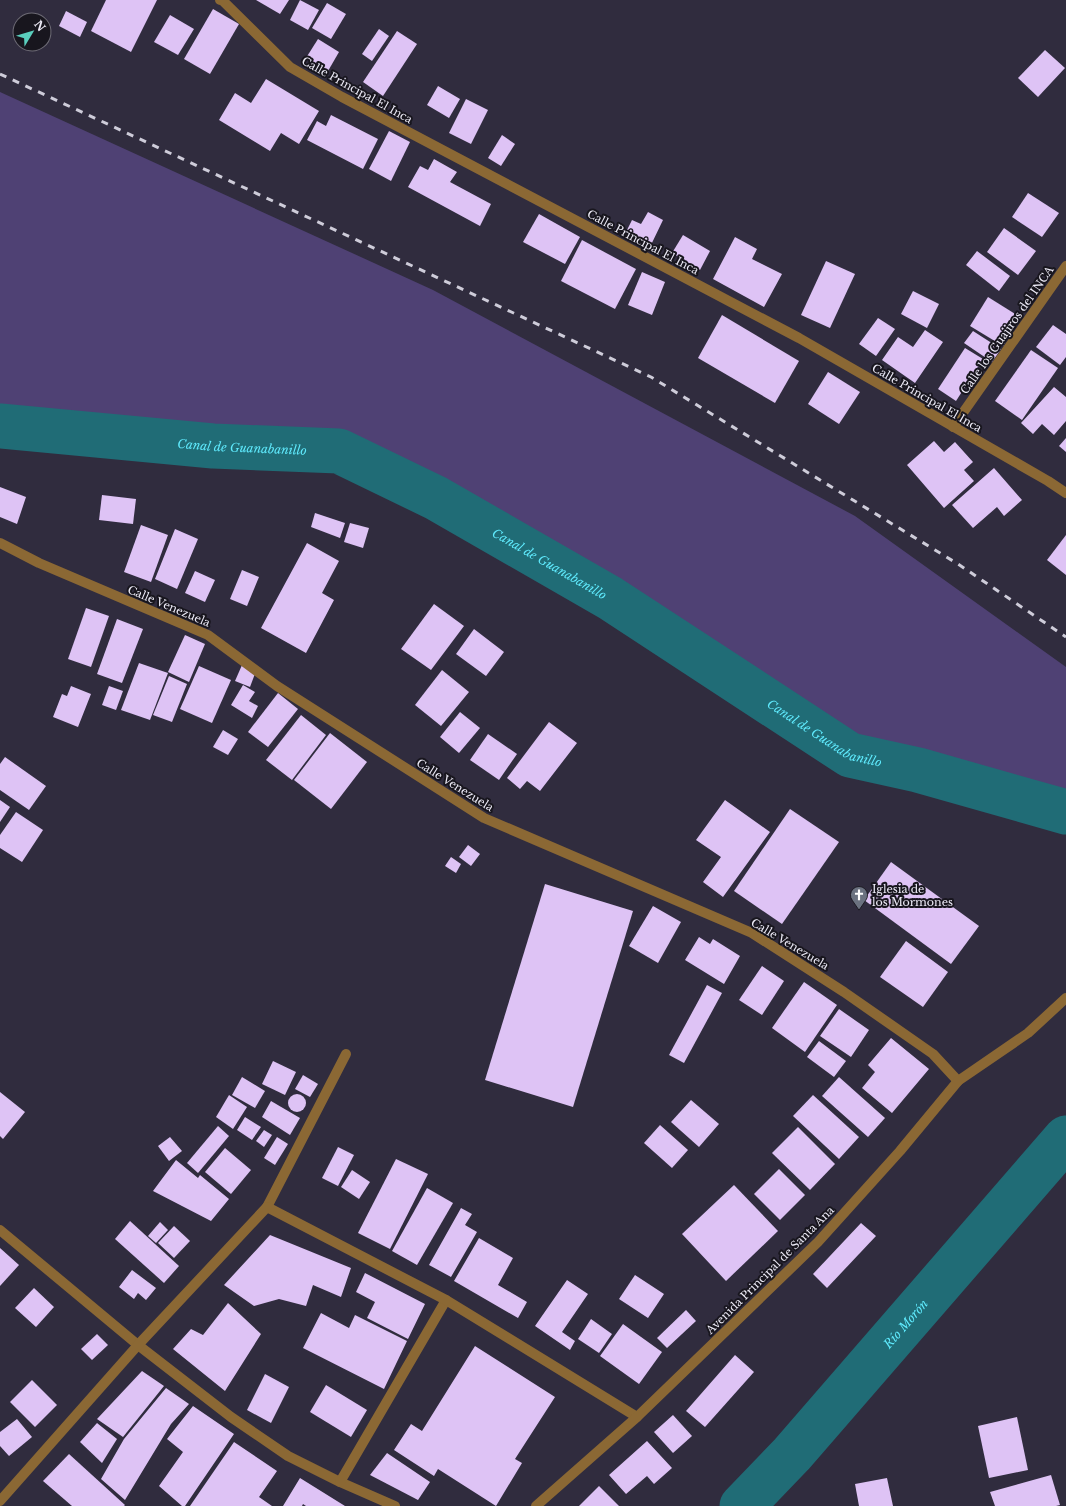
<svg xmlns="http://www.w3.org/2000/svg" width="1066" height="1506" font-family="'Libre Baskerville',serif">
	<rect width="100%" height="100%" fill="#302c3e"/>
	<!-- green -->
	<polygon fill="#4f4174" points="0,92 433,290 855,516 1066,667 1066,815 850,755 610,598 339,451 213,446 0,426"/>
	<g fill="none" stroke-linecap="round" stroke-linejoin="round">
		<!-- river -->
		<g stroke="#206c76" stroke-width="45">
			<path id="s1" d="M0,426L213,446L339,451L436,498L610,598L850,755L918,770L1066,812"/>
			<path id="s2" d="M742,1506L792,1454L1066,1138"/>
		</g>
	</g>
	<!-- building -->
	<g fill="#dec3f5">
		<polygon points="106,0 157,0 131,52 91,31"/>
		<polygon points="256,0 289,0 280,14"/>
		<polygon points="300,0 319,10 308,30 290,20"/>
		<polygon points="327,3 346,14 331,39 312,28"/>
		<polygon points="213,9 239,24 210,74 184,59"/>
		<polygon points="66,11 87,22 80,37 59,26"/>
		<polygon points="170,15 194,29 178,55 154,42"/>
		<polygon points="379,29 389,36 372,61 362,54"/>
		<polygon points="397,31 417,44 383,96 363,82"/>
		<polygon points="318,39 339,52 328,71 306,58"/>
		<polygon points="1045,50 1065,68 1038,97 1018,78"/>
		<polygon points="266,79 319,111 299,144 281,133 270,151 219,120 235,93 251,103"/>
		<polygon points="438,86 460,99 449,118 427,105"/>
		<polygon points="466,99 488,110 471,144 449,133"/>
		<polygon points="331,115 378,139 363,169 307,140 317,121 326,126"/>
		<polygon points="389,131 410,142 391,181 369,169"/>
		<polygon points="502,135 515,144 501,166 488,158"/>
		<polygon points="434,159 457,172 450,182 491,204 480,226 408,187 420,166 428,170"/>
		<polygon points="1028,193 1059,213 1042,237 1012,217"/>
		<polygon points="648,212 663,220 650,247 625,234 632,220 641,224"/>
		<polygon points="539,214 580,237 565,264 523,242"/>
		<polygon points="1004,228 1036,251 1018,275 987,252"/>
		<polygon points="683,235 710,251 700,270 672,253"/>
		<polygon points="735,237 757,249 752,259 782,274 764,307 713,279"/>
		<polygon points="582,240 636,269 615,309 561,281"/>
		<polygon points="977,251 1010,276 999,291 966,265"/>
		<polygon points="826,261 855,274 830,328 801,315"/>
		<polygon points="642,272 665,282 652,315 628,305"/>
		<polygon points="913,291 939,304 927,328 901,314"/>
		<polygon points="988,297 1020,317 1003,346 970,326"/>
		<polygon points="722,315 799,361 775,403 698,358"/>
		<polygon points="878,318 895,329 876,356 859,344"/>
		<polygon points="1053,325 1066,334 1066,357 1060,365 1036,347"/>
		<polygon points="925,330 943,342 915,383 882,360 898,337 913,347"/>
		<polygon points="973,331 1001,349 992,362 964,343"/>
		<polygon points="965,348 983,359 956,401 938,389"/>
		<polygon points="1031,350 1058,368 1022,420 995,401"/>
		<polygon points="828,372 860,392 839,424 808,404"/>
		<polygon points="1054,387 1066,397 1066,421 1054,435 1042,424 1033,434 1021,423"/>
		<polygon points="1066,438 1066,452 1059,446"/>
		<polygon points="934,441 944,452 955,442 973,462 964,470 974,481 944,508 907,465"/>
		<polygon points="994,468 1022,500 1004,516 997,507 973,528 952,505"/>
		<polygon points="0,487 26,497 17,524 0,517"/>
		<polygon points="102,495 136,499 133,524 99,520"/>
		<polygon points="315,513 345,523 340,538 311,527"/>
		<polygon points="350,523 369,528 363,548 344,542"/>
		<polygon points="141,525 168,535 151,582 124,572"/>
		<polygon points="175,529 198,539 177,589 155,579"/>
		<polygon points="1066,535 1066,575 1047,560"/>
		<polygon points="307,543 339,561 322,593 334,600 306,653 261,628"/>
		<polygon points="242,570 259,577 247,606 230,599"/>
		<polygon points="195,571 215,580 205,602 185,593"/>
		<polygon points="434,604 464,626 431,670 401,649"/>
		<polygon points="86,608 109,616 91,667 68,659"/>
		<polygon points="117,619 143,629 122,683 97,674"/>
		<polygon points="474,629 504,652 486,676 456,654"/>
		<polygon points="185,635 205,644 189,682 168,672"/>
		<polygon points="139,663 168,673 150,720 121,710"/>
		<polygon points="242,665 256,671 250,687 235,681"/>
		<polygon points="199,666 231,680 212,723 180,709"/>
		<polygon points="442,670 469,692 441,726 415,705"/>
		<polygon points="169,676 187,684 172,722 153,715"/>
		<polygon points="243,685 255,692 249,701 258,706 252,718 231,705"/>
		<polygon points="71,686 91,694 78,727 53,717 62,694 67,696"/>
		<polygon points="109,686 123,691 116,710 102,705"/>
		<polygon points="278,693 298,709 268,747 248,732"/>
		<polygon points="460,712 480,728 459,753 440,737"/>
		<polygon points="301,715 326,735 292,780 266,760"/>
		<polygon points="549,722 577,743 540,791 527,781 520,789 507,778"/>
		<polygon points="223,730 238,739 228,755 213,747"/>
		<polygon points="330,733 367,762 331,809 294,780"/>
		<polygon points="488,734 517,754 499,780 470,760"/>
		<polygon points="5,757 46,786 29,810 0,790 0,764"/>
		<polygon points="0,800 10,807 0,822"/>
		<polygon points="725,800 770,832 723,897 703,882 721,857 696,840"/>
		<polygon points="790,809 839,842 782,924 734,891"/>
		<polygon points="16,812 43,830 22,862 0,848 0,835"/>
		<polygon points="468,845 480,854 471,866 459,857"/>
		<polygon points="451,857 461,864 456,873 445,866"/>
		<polygon points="891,862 979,926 951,964 864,900"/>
		<polygon points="545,884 633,911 573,1107 485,1080"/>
		<polygon points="653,906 681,922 658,963 629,946"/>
		<polygon points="699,937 710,944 713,939 740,956 724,984 685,960"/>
		<polygon points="906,941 948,972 923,1007 880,977"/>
		<polygon points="762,966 784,981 762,1015 739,1000"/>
		<polygon points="804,982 837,1005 805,1052 772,1028"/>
		<polygon points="707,985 722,993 684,1063 669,1055"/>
		<polygon points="839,1009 869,1030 851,1057 820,1036"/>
		<polygon points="891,1038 929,1069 892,1113 862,1088 875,1072 868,1065"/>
		<polygon points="819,1041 846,1061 834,1077 807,1057"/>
		<polygon points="273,1061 296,1072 285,1095 262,1084"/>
		<polygon points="303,1075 318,1084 310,1097 295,1089"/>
		<polygon points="242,1077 265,1091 255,1108 232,1095"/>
		<polygon points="839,1077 885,1118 868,1137 822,1096"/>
		<polygon points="0,1092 25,1112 3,1139 0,1136"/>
		<circle cx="297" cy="1103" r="9"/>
		<polygon points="229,1095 247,1107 233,1129 216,1117"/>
		<polygon points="813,1095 859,1137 839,1159 793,1116"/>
		<polygon points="691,1100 719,1124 699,1147 671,1122"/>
		<polygon points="271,1101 300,1118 290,1135 262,1117"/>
		<polygon points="245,1117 261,1127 252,1140 237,1130"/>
		<polygon points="660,1125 688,1150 672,1168 644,1143"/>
		<polygon points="218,1126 229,1136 198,1173 187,1163"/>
		<polygon points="798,1127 835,1164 810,1190 772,1153"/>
		<polygon points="264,1130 272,1135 264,1147 256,1141"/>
		<polygon points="170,1137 182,1151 169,1161 158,1146"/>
		<polygon points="277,1137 288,1144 275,1165 264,1158"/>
		<polygon points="338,1147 354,1155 338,1186 322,1178"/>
		<polygon points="225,1148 251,1170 231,1194 205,1172"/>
		<polygon points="396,1159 428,1174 390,1249 358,1233"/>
		<polygon points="176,1160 198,1178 200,1175 229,1199 211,1221 153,1191"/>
		<polygon points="779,1169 805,1195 780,1220 754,1194"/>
		<polygon points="352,1170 370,1182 359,1199 341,1187"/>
		<polygon points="734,1185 778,1231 726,1281 682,1234"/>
		<polygon points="427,1188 453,1203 417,1265 392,1251"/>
		<polygon points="461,1208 472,1214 465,1225 477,1232 451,1277 429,1265"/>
		<polygon points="130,1221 179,1266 164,1283 115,1239"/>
		<polygon points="160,1222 168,1230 156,1243 148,1236"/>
		<polygon points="861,1223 876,1236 827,1288 813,1274"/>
		<polygon points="174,1226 190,1241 174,1258 158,1243"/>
		<polygon points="270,1235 351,1268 341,1297 313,1285 306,1306 279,1299 254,1306 224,1285"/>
		<polygon points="479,1238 513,1258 498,1285 527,1302 518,1318 454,1281"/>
		<polygon points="0,1248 19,1265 0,1286"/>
		<polygon points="132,1270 156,1288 146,1300 138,1293 134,1299 119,1287"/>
		<polygon points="365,1273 425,1304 408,1339 367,1318 375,1302 356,1292"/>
		<polygon points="635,1275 664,1294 648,1318 619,1299"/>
		<polygon points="567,1280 588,1294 562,1332 575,1341 570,1350 535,1326"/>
		<polygon points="34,1288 54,1307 36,1327 15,1308"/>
		<polygon points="228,1303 261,1334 225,1391 173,1349 191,1329 203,1335"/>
		<polygon points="686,1310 696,1321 667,1348 657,1338"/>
		<polygon points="321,1313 349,1328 355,1315 407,1341 384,1389 303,1348"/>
		<polygon points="591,1319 612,1334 599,1353 578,1339"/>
		<polygon points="623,1324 662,1352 639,1384 600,1356"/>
		<polygon points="97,1334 108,1345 92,1360 81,1349"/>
		<polygon points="475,1346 555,1397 515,1459 522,1463 496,1506 438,1469 434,1476 394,1450 411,1424 422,1431"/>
		<polygon points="735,1355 754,1372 705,1427 686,1411"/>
		<polygon points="142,1371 164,1386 123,1437 97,1419"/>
		<polygon points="265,1374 289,1387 271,1423 247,1410"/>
		<polygon points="32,1380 57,1405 35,1427 10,1402"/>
		<polygon points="326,1385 367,1410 351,1437 310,1412"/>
		<polygon points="166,1388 189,1404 171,1424 125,1500 101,1479 124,1439"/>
		<polygon points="193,1406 234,1434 185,1506 182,1506 159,1486 183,1452 167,1439"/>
		<polygon points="673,1415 692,1436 673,1453 654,1432"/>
		<polygon points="1017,1417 1028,1470 989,1478 978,1426"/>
		<polygon points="17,1419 32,1437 9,1456 0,1446 0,1432"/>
		<polygon points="97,1423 117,1439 102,1463 80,1442"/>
		<polygon points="647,1441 672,1468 654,1484 647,1476 626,1494 609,1475"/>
		<polygon points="234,1442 277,1471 259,1497 272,1506 190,1506"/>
		<polygon points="387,1453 430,1482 418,1500 370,1475"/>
		<polygon points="69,1454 125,1505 124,1506 72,1506 43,1481"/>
		<polygon points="1051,1475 1060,1505 1056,1506 995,1506 990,1492"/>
		<polygon points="300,1478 345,1506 306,1506 303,1504 302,1506 283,1506"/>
		<polygon points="887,1478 893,1506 859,1506 855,1484"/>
		<polygon points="599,1486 619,1506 579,1506"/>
	</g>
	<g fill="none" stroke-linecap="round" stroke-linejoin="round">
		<!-- lane -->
		<polyline stroke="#8b6834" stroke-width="10" points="267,1207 346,1054"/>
		<!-- street -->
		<g stroke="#8b6834" stroke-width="10">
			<polyline points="220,0 222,0 290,67 342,97 799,338 1048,481 1066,493"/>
			<polyline points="953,427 1066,266"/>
			<polyline points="0,543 39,563 208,635 277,686 484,818 752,933 844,992 933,1054 958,1081"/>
			<polyline points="0,1230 138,1345 231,1417 288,1456 340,1482 395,1506"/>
			<polyline points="340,1482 446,1300"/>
			<polyline points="0,1501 138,1345 267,1207 446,1300 637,1417"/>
			<polyline points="536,1506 637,1417 818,1242 900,1151 958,1081 1028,1033 1066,998"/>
		</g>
		<!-- rail -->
		<polyline stroke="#ceccd9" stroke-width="3" stroke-dasharray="7 7" stroke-linecap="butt" points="0,74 651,377 958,564 1066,637"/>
	</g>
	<!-- icons -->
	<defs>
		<symbol id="church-pin" viewBox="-11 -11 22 30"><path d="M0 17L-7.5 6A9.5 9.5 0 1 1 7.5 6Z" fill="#6b7280" stroke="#18161e"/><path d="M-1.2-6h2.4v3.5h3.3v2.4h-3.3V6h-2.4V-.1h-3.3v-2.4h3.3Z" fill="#fff"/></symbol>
	</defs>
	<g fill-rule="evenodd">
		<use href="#church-pin" x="849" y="885" width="20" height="27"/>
	</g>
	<g text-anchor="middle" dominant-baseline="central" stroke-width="4" stroke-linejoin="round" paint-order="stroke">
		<!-- street labels -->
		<g font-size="11" fill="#edebf7" stroke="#18161e">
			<text transform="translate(357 90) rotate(29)">Calle Principal El Inca</text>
			<text transform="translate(643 242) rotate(28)">Calle Principal El Inca</text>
			<text transform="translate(1007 330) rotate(-55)">Calle los Guajiros del INCA</text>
			<text transform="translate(927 398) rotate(30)">Calle Principal El Inca</text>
			<text transform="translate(169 606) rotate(23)">Calle Venezuela</text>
			<text transform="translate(455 785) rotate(32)">Calle Venezuela</text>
			<text transform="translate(790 944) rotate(31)">Calle Venezuela</text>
			<text transform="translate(770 1270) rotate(-45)">Avenida Principal de Santa Ana</text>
		</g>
		<!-- poi labels -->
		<g font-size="11" fill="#edebf7" stroke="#18161e" text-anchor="start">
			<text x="872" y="889">Iglesia de<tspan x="872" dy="13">los Mormones</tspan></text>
		</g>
		<!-- water labels -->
		<g font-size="12" font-style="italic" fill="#5feafd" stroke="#18161e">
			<text stroke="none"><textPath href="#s1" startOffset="243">Canal de Guanabanillo</textPath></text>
			<text stroke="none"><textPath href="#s1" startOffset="579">Canal de Guanabanillo</textPath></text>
			<text stroke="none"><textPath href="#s1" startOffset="903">Canal de Guanabanillo</textPath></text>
			<text stroke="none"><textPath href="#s2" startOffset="245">Río Morón</textPath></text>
		</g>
	</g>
	<!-- north arrow -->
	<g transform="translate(32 32) rotate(52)"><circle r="19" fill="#18161e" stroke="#6d6b75"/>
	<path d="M0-3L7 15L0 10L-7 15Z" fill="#5acebd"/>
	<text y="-6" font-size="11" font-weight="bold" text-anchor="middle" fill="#edebf7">N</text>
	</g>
</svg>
